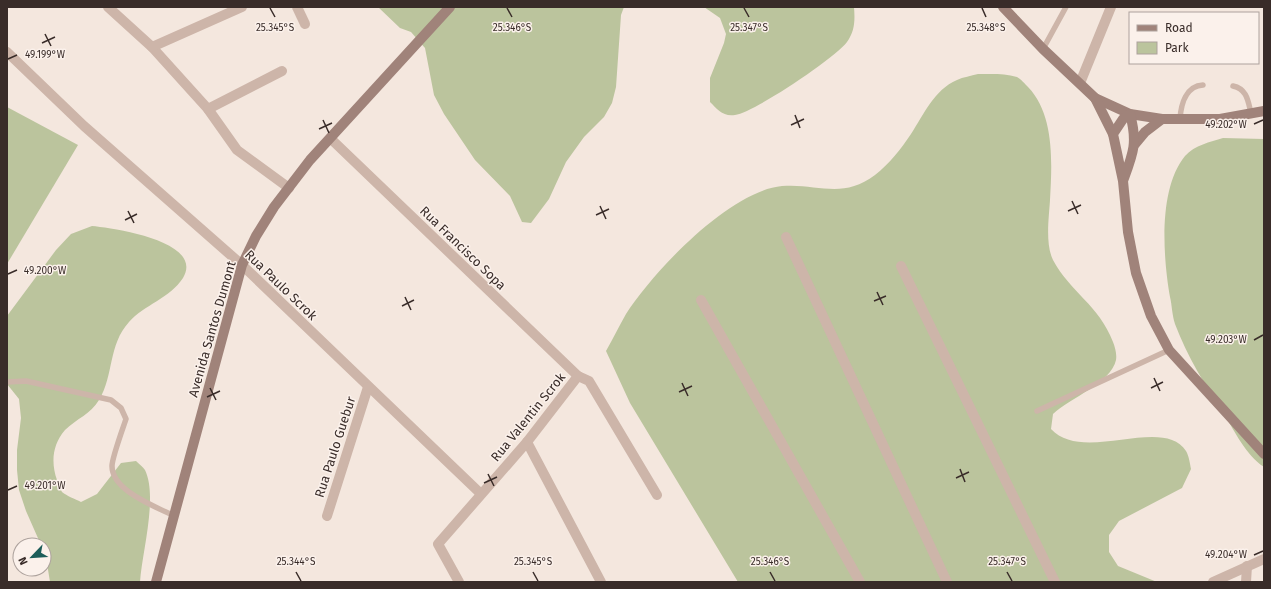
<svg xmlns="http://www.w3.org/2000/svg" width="1271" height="589" font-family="'Fira Sans',sans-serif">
	<rect width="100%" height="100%" fill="#f4e7de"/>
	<!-- green -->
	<g fill="#bbc49d">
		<polygon points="378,7 624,7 621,15 616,87 612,103 604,117 584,137 566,162 549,199 531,223 522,222 510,196 475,160 444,114 434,95 425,48 411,32 400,28"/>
		<path d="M704,7H854C855,20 855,31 847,42C835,58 755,112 735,115C723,117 717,109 710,102V78L724,43L726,34L720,18Z"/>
		<path d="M978,74C991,74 1004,73 1017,77C1021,79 1025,84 1028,87C1055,115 1052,164 1050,200C1049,217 1045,244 1053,260C1070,292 1099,305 1113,342C1115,347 1117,354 1116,360C1111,383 1070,398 1053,414L1051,429C1083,464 1163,415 1186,451C1189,456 1190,464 1191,469L1182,488L1119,521L1109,535V552L1118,566L1157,582H738L630,403L606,351C613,339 619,326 626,314C653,272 729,191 782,186C817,183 842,200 875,175C889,164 901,149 911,134C924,114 934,90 957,80C963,77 971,76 978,74Z"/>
		<polygon points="7,107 78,145 7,264"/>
		<path d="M1223,138L1264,139V467C1246,455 1235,432 1224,414C1205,385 1187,356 1175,324C1172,315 1172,305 1170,297C1163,257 1158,189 1185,156C1195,145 1210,142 1223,138Z"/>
		<path d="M92,226C113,228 205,241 183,278C170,298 144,305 129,322C108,345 114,375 99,400C91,414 76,419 65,430C52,445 51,463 57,480C59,484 60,489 62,492C67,496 75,499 81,502L97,494L121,463L136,461C139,464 143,467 145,470C158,497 142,552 140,582H50L44,545H41L26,511L19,490L17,470V450L21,418L19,399L7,384V316L56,250L71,234Z"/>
	</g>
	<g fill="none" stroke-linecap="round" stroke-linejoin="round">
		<!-- lane -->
		<g stroke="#cdb5a9" stroke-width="5.5">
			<polyline points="1043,49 1066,7"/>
			<path d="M1233,86C1247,89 1248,101 1251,113"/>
			<path d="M1180,119C1181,104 1186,86 1203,85"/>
			<path d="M7,382L26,381L111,400L121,408L126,419C123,428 112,458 112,466C112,491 155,506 174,516"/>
			<polyline points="1037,411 1169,350"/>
		</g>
		<!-- street -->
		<g stroke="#cdb5a9" stroke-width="10">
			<polyline points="108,7 152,47 208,109 237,150 289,188"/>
			<polyline points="297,7 305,24"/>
			<polyline points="152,47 242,7"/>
			<polyline points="7,52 84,126 242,265 480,493"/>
			<polyline points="1080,83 1111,7"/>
			<polyline points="208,109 282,71"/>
			<polyline points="331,139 578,376 589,381 657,495"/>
			<polyline points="786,237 947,582"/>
			<polyline points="901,266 1055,582"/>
			<polyline points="701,300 860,582"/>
			<polyline points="527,442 601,582"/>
			<polyline points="327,516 368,387"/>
			<polyline points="459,582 438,544 527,442 578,376"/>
			<polyline points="1213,582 1264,559"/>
			<polyline points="1246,582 1247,566"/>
		</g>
		<!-- secondary -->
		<g stroke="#a0837a" stroke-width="10">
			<polyline points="1003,7 1043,49 1095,98 1130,114 1162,119 1220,119 1264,111"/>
			<polyline points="1095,98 1113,134"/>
			<polyline points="1135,144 1145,132 1162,119"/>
			<path d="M1123,181C1133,154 1138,143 1130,114L1123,119L1113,134L1123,181L1128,232L1136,273L1151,316L1169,350L1264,454"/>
			<polyline points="156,582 242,265 256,236 274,207 310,160 450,7"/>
		</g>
	</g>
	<!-- ticks -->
	<path fill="none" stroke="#392c29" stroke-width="1.5" d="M270,8L275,17M507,8L512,17M744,8L749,17M982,8L986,17M45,34L51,46M42,43L55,37M8,59L17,55M795,115L800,128M323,120L329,133M1254,124L1263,120M791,125L804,119M319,129L332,123M1072,201L1078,214M600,206L606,219M128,211L134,223M1068,211L1081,205M596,215L609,209M125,220L137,214M8,274L17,270M877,292L883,305M405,297L411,310M874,301L886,296M402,306L414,300M1254,340L1263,335M1154,378L1160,391M682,383L688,396M210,388L216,400M1151,388L1163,382M679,392L692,386M207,397L220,391M960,469L965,482M488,474L494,486M956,478L969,472M484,483L497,477M8,490L17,486M1254,555L1263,551M296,572L301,581M533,572L538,581M770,572L775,581M1007,572L1012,581"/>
	<g text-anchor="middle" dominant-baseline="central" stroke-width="3" stroke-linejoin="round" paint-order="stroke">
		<!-- street labels -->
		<g font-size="13" fill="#392c29" stroke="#fbf1eb">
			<text transform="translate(463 248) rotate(44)">Rua Francisco Sopa</text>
			<text transform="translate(281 285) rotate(44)">Rua Paulo Scrok</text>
			<text transform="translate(212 329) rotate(-74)">Avenida Santos Dumont</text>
			<text transform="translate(528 417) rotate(-51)">Rua Valentin Scrok</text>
			<text transform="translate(335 447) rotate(-72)">Rua Paulo Guebur</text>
		</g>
	</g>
	<g font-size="10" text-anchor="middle" fill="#392c29" stroke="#fbf1eb" stroke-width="3" stroke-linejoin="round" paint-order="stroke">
		<text x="275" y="31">25.345°S</text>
		<text x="512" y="31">25.346°S</text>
		<text x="749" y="31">25.347°S</text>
		<text x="986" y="31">25.348°S</text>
		<text x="45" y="58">49.199°W</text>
		<text x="1226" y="128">49.202°W</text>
		<text x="45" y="274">49.200°W</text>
		<text x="1226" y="343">49.203°W</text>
		<text x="45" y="489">49.201°W</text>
		<text x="1226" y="558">49.204°W</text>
		<text x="296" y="565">25.344°S</text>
		<text x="533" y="565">25.345°S</text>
		<text x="770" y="565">25.346°S</text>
		<text x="1007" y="565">25.347°S</text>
	</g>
	<!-- border -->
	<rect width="1271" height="589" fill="none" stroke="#392c29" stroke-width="16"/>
	<!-- legend -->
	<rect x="1129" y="12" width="130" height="52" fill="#fbf1eb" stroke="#ada29d"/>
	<rect x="1137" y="25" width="20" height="6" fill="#a0837a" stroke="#ada29d"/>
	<text x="1165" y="32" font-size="12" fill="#392c29">Road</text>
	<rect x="1137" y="42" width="20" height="12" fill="#bbc49d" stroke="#ada29d"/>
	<text x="1165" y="52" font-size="12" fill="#392c29">Park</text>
	<!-- north arrow -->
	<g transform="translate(32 557) rotate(245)"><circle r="19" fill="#fbf1eb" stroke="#ada29d"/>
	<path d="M0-3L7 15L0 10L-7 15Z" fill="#1c5d59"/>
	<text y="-6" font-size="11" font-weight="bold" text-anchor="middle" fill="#392c29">N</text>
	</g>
</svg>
